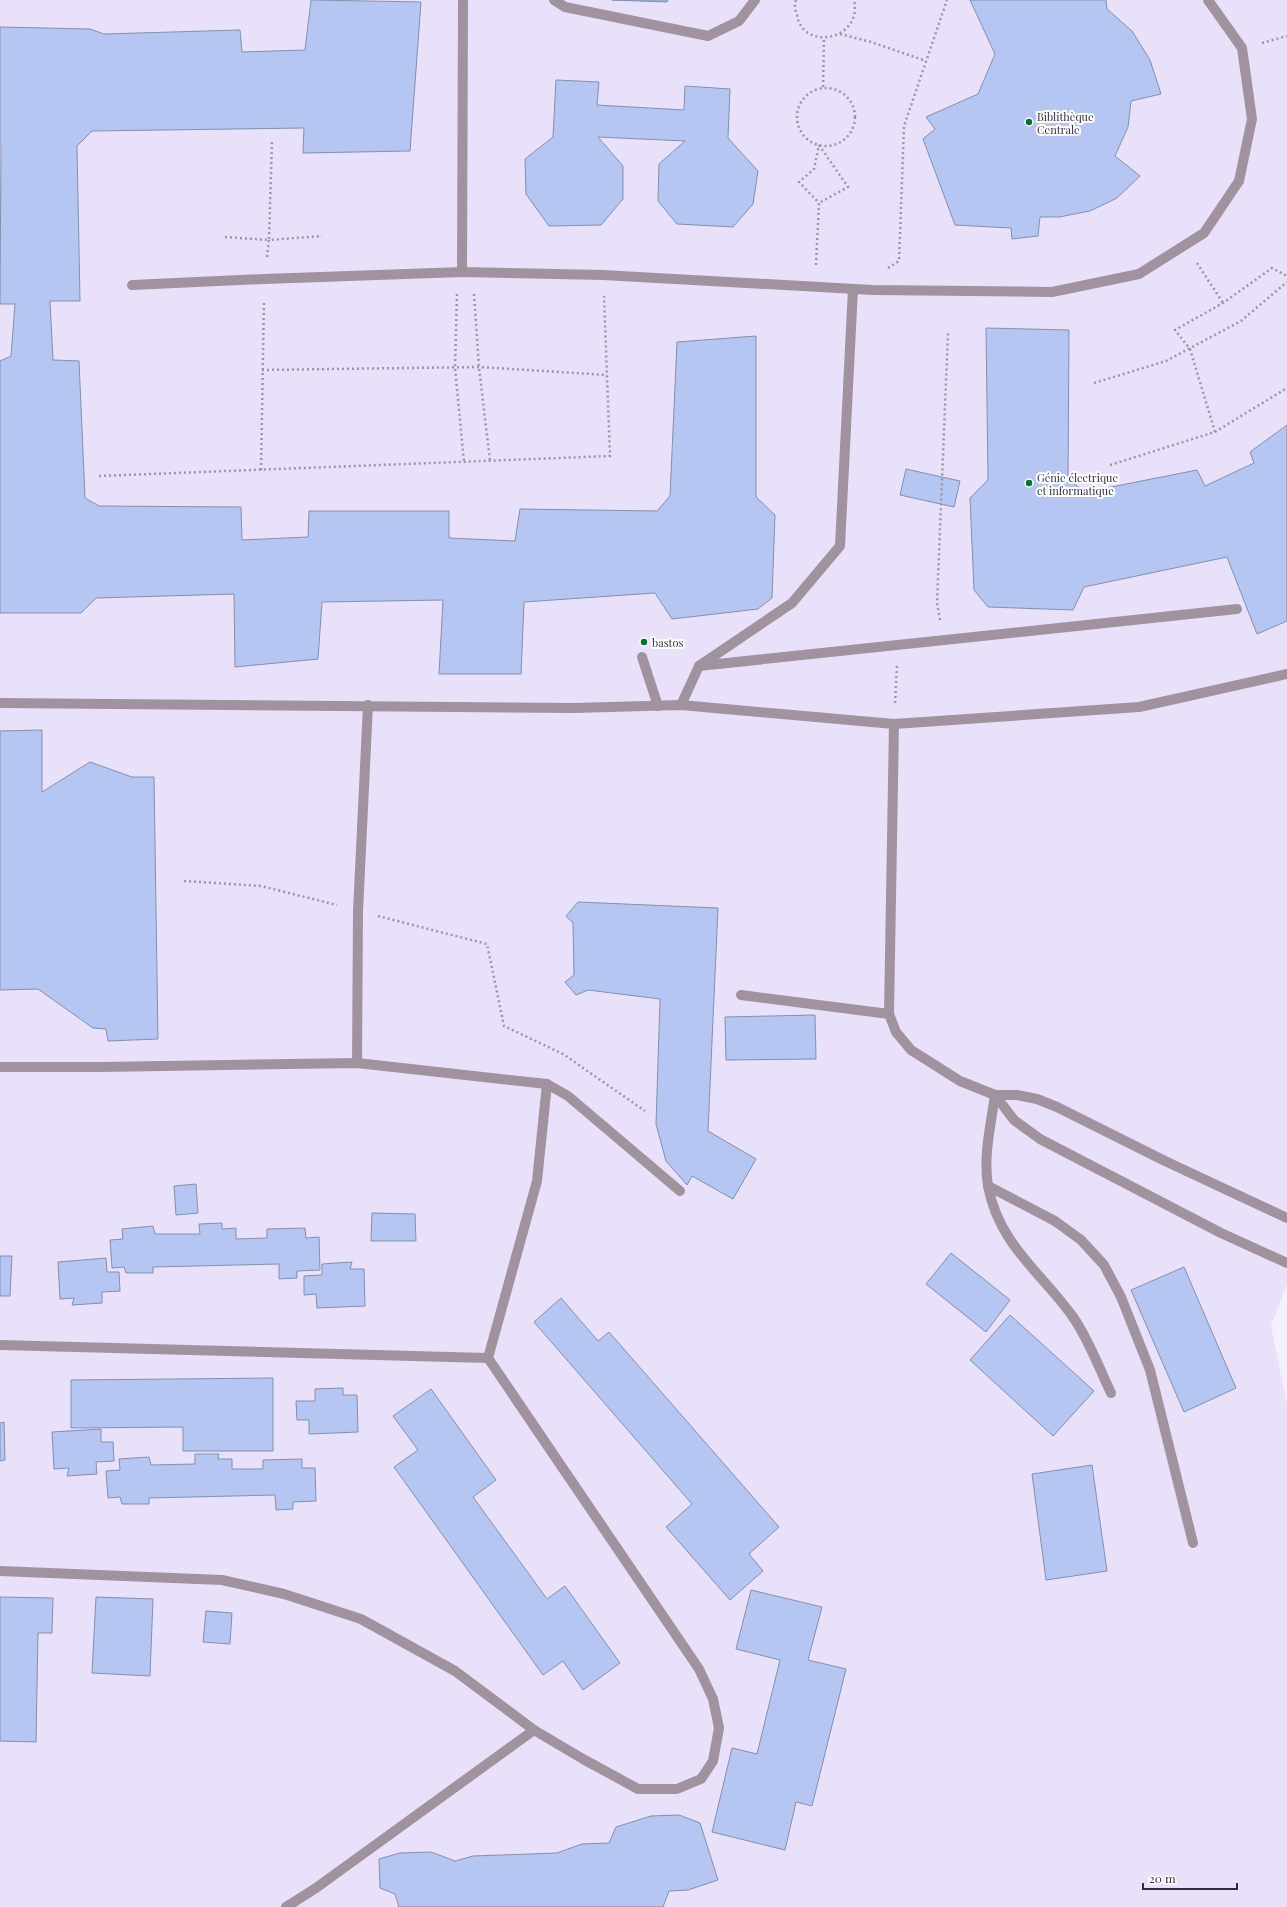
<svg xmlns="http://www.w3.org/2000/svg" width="1287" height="1907" font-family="'Playfair Display',serif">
	<rect width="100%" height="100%" fill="#f4f0fd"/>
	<!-- built -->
	<polygon fill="#e9e1fa" points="0,0 1287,0 1287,1284 1271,1326 1287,1404 1287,1907 0,1907"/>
	<!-- building -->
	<g fill="#b6c6f3" stroke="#848fad">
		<polygon points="311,0 421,2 410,151 303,153 304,128 92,131 77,146 80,301 50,301 53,360 79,361 85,498 99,506 241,507 242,540 308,537 309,511 449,511 449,538 515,541 520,509 657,511 670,496 677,342 756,336 756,497 775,515 772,598 758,609 672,619 655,593 524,602 521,674 439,674 443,600 322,602 318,659 235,667 234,594 96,598 81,613 0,613 0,361 11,356 15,304 0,304 1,145 0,144 0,27 90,29 104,34 240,30 242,52 305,50"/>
		<polygon points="612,0 668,0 667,2"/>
		<polygon points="970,0 1106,0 1107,9 1132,31 1150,60 1161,94 1131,101 1128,127 1115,156 1140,176 1117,198 1090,211 1059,217 1040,217 1038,236 1012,239 1011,228 955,225 923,139 935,129 926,117 978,94 995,54"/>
		<polygon points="556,80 599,82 597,105 684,110 685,86 730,89 728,138 758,171 753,204 733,227 677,224 658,201 659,164 685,141 598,137 623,166 623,199 601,225 549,226 526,194 525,159 553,137"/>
		<polygon points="986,328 1069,330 1068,480 1086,492 1197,470 1205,486 1254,463 1250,452 1287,425 1287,621 1257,634 1227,557 1084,587 1073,610 988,607 974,590 970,498 988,480"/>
		<polygon points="906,469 960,481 954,507 900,495"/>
		<polygon points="42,730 42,792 90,762 132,777 154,777 158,1039 108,1041 106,1029 93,1028 38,989 0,990 0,731"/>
		<polygon points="578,902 718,908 708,1131 756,1159 733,1199 692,1176 687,1185 666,1161 656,1124 660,999 588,990 576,995 565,982 574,975 573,923 566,916"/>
		<polygon points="815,1015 816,1059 726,1060 725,1017"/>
		<polygon points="196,1184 198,1213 176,1215 174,1186"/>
		<polygon points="372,1213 415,1214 416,1241 371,1241"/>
		<polygon points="222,1223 222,1229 236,1228 236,1239 267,1238 267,1229 305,1228 306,1238 319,1237 320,1270 297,1271 297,1278 279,1279 279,1264 153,1267 153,1273 126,1273 124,1267 112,1268 110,1240 123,1239 122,1229 153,1226 155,1234 200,1234 199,1224"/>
		<polygon points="951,1253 1010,1300 986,1332 926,1284"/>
		<polygon points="0,1256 12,1256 10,1296 0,1296"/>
		<polygon points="106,1258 107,1272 119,1272 120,1291 102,1292 102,1303 72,1305 74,1298 60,1299 58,1262"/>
		<polygon points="352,1262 350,1269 364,1269 365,1306 317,1308 316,1294 304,1295 304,1276 322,1275 322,1264"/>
		<polygon points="1184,1267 1236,1388 1184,1412 1131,1290"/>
		<polygon points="561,1298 598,1341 609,1332 779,1527 749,1554 763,1571 730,1600 666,1527 692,1504 534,1322"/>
		<polygon points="1010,1315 1094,1391 1053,1436 970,1360"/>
		<polygon points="273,1378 273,1451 183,1451 183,1427 71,1428 71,1380"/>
		<polygon points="343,1388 343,1395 357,1395 358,1432 309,1434 309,1420 297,1420 296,1401 315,1401 315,1389"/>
		<polygon points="431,1389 496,1480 473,1497 547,1599 565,1586 620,1663 583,1690 563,1661 543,1675 394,1467 418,1450 393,1416"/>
		<polygon points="4,1422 5,1460 0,1461 0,1423"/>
		<polygon points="101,1429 101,1442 113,1442 114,1461 96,1462 97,1474 67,1476 69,1468 54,1469 52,1432"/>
		<polygon points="195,1454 219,1454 218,1459 232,1459 232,1469 263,1469 263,1460 302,1459 302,1468 315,1468 316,1501 293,1502 293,1509 276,1510 275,1495 149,1498 149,1504 122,1504 120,1497 108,1498 106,1471 120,1470 119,1459 149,1457 151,1465 195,1464"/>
		<polygon points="1092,1465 1107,1571 1046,1580 1032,1474"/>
		<polygon points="751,1590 822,1607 808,1660 846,1669 812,1806 796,1802 785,1850 712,1832 732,1748 757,1754 780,1660 736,1649"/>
		<polygon points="0,1597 53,1598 52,1633 38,1633 36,1742 0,1741"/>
		<polygon points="96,1597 153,1599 150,1676 92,1673"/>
		<polygon points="206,1611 232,1613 230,1644 203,1642"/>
		<polygon points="679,1815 700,1823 718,1880 688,1890 669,1891 663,1907 399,1907 395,1894 380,1888 379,1859 400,1853 431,1852 455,1861 473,1856 557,1853 582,1844 609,1843 616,1827 651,1816"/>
	</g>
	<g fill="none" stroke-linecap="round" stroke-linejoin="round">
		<!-- path -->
		<g stroke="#9a96a3" stroke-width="2.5" stroke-dasharray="2 3" stroke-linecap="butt">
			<path d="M796,0C794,5 795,10 797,15C803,52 863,40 854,0"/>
			<polyline points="840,34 871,42 926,61"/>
			<polyline points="1262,43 1287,36"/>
			<polyline points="823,87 824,38"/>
			<circle cx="826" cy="117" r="29"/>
			<polyline points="819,145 848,187 819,203"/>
			<polyline points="225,237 269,240 272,140"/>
			<polyline points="267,257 269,240 322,236"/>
			<polyline points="1197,263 1223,303"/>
			<polyline points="816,265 819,203 799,182 814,169 819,145"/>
			<polyline points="888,268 899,261 904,126 947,0"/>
			<polyline points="457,294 455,368 464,462"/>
			<polyline points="474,294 479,367 490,461"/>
			<polyline points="262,370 479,367 607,375"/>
			<polyline points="1094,383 1166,361 1241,321 1287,282"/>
			<polyline points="1215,432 1190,349 1175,330 1223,303 1272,268 1287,276"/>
			<polyline points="1110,465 1215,432 1287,388"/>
			<polyline points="261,470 264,300"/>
			<polyline points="99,476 610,456 604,296"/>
			<polyline points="940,620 937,603 948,333"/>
			<polyline points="895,703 897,666"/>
			<polyline points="184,881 261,886 337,905"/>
			<polyline points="378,916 487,944 504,1026 563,1054 645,1111"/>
		</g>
		<!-- minor -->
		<g stroke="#a0939e" stroke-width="10">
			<polyline points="554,0 565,7 708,36 739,21 755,0"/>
			<polyline points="462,272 463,0"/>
			<polyline points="132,285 264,279 462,272 603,275 873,290 1052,292 1139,274 1204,233 1239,181 1252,119 1242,48 1208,0"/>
			<polyline points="642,657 658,706"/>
			<polyline points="699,666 1237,609"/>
			<polyline points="0,703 575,708 681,705 894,724 1139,707 1287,674"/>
			<polyline points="681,705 699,666 792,603 840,546 853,289"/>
			<polyline points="894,724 889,1014 896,1032 911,1050 960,1081 995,1095 1017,1095 1037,1099 1057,1107 1165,1161 1287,1218"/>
			<polyline points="741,995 889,1014"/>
			<polyline points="357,1063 358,911 368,705"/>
			<polyline points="0,1067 102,1067 357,1063 547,1084 537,1181 488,1358 699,1669 713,1699 719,1728 713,1761 701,1779 677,1789 638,1789 583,1759 534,1730 455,1671 361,1619 284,1594 222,1580 0,1571"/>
			<polyline points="547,1084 568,1096 680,1191"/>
			<polyline points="995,1095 1014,1120 1040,1139 1221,1233 1287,1263"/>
			<path d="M995,1095C991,1124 983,1156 988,1186C999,1245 1041,1272 1073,1317C1089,1340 1099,1368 1111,1393"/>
			<polyline points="988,1186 1055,1221 1081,1240 1104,1265 1121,1297 1150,1370 1193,1543"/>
			<polyline points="0,1345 488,1358"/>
			<polyline points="286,1907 316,1888 534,1730"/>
		</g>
	</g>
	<!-- markers -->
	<g fill="#00752a" stroke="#fff" stroke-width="1.5">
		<circle cx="1029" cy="122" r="4"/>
		<circle cx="1029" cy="483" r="4"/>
		<circle cx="644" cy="642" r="4"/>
	</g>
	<g text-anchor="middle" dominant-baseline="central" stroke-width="4" stroke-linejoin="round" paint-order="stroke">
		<!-- poi labels -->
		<g font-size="11" fill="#312d3a" stroke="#fff" text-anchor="start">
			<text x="1037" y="116">Biblithèque<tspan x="1037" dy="13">Centrale</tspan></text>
			<text x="1037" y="477">Génie électrique<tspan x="1037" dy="13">et informatique</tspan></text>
			<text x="652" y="642">bastos</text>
		</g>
	</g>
	<!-- scale -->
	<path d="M1143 1883v6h94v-6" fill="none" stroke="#312d3a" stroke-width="2"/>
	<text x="1149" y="1883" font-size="12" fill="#312d3a" stroke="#ffffff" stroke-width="3" paint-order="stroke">20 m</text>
</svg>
